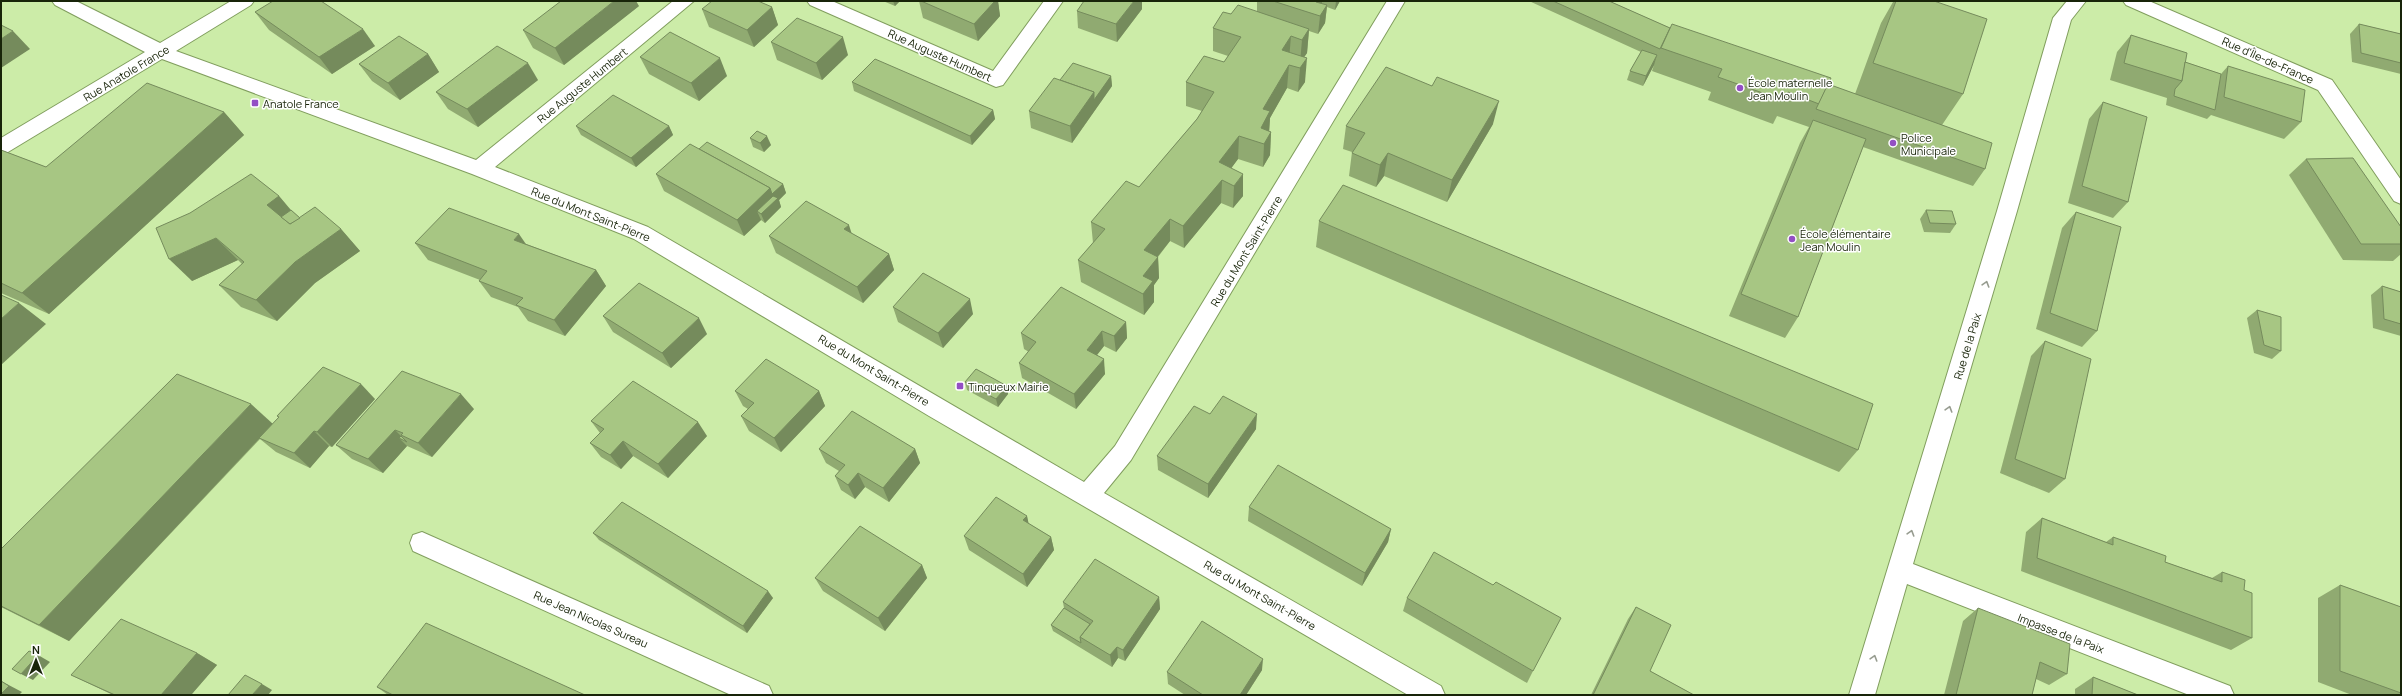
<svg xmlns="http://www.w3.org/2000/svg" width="2402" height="696" font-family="Manrope,sans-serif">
	<rect width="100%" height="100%" fill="#cceca8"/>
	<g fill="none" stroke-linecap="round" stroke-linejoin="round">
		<defs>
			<g id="minor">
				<polygon points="52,1 76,1 160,43 231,1 254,1 251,5 176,51 476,160 673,1 694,1 495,167 648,227 1084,482 1115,446 1387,1 1405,1 1131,460 1104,493 1441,686 1445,695 1408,695 929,416 634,239 472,174 162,59 8,152 1,154 1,138 145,52 55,5"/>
				<polygon points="807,1 832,1 993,71 1044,1 1063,1 1003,85 996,87 810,5"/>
				<polygon points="2067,1 2086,1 2071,20 2017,211 1913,564 2230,686 2234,695 2189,695 1907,584 1875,695 1849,695 1997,211 2053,18"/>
				<polygon points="2123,1 2149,1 2332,80 2401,180 2401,204 2394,201 2318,90 2126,5"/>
				<polygon points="422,532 769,686 773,695 731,695 413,551 410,543 413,535"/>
			</g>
		</defs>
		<!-- minor casing -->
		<use href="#minor" stroke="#819e5e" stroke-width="2"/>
		<!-- minor -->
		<use href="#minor" fill="#fff" fill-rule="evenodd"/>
	</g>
	<!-- wall -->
	<g fill="#90aa71">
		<polygon points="883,1 900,1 895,6"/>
		<polygon points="919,1 998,1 1000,16 978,41 923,18"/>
		<polygon points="1257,1 1340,1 1335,10 1327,7 1325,23 1318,34 1309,31 1307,53 1304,57 1305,82 1298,92 1287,88 1270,118 1269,131 1271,132 1270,155 1263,167 1238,159 1231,168 1243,196 1233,208 1221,203 1184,248 1170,241 1158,257 1159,278 1154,285 1154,302 1144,315 1081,282 1078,260 1093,243 1091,222 1139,187 1197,119 1202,111 1186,106 1186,82 1224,62 1228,56 1213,51 1213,28 1231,14 1257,12"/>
		<polygon points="1529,1 1609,1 1670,28 1855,94 1881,23 1893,2 1892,1 1934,1 1963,94 1942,125 1985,169 1973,186 1863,147 1798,317 1785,338 1729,316 1800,143 1809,127 1777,116 1773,124 1708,100 1711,92 1652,71 1656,59 1654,65 1643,86 1627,80 1630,71 1641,52"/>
		<polygon points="639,6 564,65 533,48 523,30"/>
		<polygon points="772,7 778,25 754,47 709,27 702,9"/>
		<polygon points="1142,9 1117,42 1078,28 1077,11"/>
		<polygon points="255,12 375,46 332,74 269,30"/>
		<polygon points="2359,24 2401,34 2401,74 2352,62 2350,34"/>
		<polygon points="2131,35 2185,62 2221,74 2228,66 2301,122 2284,139 2211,115 2207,119 2166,105 2167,98 2110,80 2117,52"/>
		<polygon points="771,42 848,55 822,80 777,60"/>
		<polygon points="428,54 439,72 400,100 372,81 359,64"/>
		<polygon points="640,57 727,76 699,101 649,74"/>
		<polygon points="1111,76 1112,86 1072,143 1031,128 1029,111 1060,80"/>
		<polygon points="538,80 478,127 448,109 436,92"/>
		<polygon points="852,82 993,110 995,119 972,145 854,91"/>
		<polygon points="1432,86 1493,124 1447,202 1384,176 1376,187 1349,176 1352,152 1343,149 1346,126"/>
		<polygon points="2103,102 2128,202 2113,218 2068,203 2089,119"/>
		<polygon points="224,112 244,135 49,314 1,293 1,150 46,167"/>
		<polygon points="576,126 669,126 673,135 636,167 581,135"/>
		<polygon points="750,138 771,145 764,152 753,147"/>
		<polygon points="699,149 783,184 786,193 779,200 781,207 765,223 761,220 744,236 664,191 656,174"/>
		<polygon points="2306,159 2401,227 2401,254 2393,261 2343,260 2289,175"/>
		<polygon points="279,196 291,210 300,218 341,229 360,251 315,283 277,321 241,307 219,285 242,264 238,260 192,281 190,213"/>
		<polygon points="1926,210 1956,224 1950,233 1924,232 1920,219"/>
		<polygon points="2076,212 2097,331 2082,347 2036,329 2062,228"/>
		<polygon points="1319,221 1858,450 1839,472 1316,247"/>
		<polygon points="852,234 889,254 894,270 863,303 776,253 769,236"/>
		<polygon points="415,243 526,244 596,270 606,286 565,336 528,321 518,307 491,297 479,281 480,280 428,260"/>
		<polygon points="2382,286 2401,292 2401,341 2401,336 2373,328 2371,295"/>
		<polygon points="893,307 973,314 943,348 898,322"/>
		<polygon points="2257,310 2281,351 2272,359 2254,353 2247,318"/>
		<polygon points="603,316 707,334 671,368 613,332"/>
		<polygon points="1126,322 1127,338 1116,352 1104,346 1097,355 1105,374 1076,409 1022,378 1019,363 1029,352 1024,349 1021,333"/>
		<polygon points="2045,341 2065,479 2049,493 2000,473 2031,356"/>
		<polygon points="965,382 1007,386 1008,394 998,407 967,390"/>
		<polygon points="735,391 819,391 825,406 781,452 749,431 741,416 748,409 743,406"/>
		<polygon points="375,399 332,447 329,446 310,468 276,452 260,439 69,641 1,607 1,549 273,424 279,418 277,416"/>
		<polygon points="474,409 432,457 407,446 383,473 352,459 336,445"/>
		<polygon points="1210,414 1256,429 1208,498 1158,470 1157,456"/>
		<polygon points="591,421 707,436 668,478 633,456 621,469 601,457 590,443 600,433"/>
		<polygon points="819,449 915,449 920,463 889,502 865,487 855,499 841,490 835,476 839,471 826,463"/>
		<polygon points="1249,507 1391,529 1388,542 1362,586 1248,521"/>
		<polygon points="1027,516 1028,523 1051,537 1054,550 1027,587 969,550 964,536"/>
		<polygon points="2042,518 2106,542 2113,537 2165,562 2212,578 2222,572 2244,590 2252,638 2231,650 2021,571 2026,532"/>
		<polygon points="593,533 773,598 747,633 599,540"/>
		<polygon points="922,565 927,578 885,631 823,591 815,578"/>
		<polygon points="2340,585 2401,607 2401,695 2352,695 2318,682 2318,598"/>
		<polygon points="1159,597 1160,609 1125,661 1118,658 1112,667 1053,631 1051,625 1064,608 1063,602"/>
		<polygon points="1407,598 1533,671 1527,683 1403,611"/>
		<polygon points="1636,607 1650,671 1694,695 1591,695 1628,619"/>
		<polygon points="1978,608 2067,674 2049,685 2036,679 2032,695 1944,695 1963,621"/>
		<polygon points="197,653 217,665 191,695 113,695 71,675"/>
		<polygon points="1262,670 1246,695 1185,695 1168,684 1167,672"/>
		<polygon points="2093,677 2138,695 2075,695 2075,689"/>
		<polygon points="377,687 585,695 388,695"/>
	</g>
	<!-- shaded-wall -->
	<g fill="#758b5c">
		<polygon points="614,1 636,1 639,6 564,65 555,48"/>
		<polygon points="893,1 900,1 895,6"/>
		<polygon points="995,1 998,1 1000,16 978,41 974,24"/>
		<polygon points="1134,1 1142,1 1142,9 1117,42 1116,24"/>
		<polygon points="1316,1 1322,1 1322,6 1316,15"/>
		<polygon points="1336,1 1340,1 1335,10"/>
		<polygon points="1327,5 1325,23 1318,34 1320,16"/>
		<polygon points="772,7 778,25 754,47 747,30"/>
		<polygon points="363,29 375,46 332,74 319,57"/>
		<polygon points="1309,29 1307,53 1300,63 1302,40"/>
		<polygon points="13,31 30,49 1,68 1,39"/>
		<polygon points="1291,36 1289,60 1282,50"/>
		<polygon points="843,37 848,55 822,80 816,63"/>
		<polygon points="428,54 439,72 400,100 388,83"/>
		<polygon points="1657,55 1654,65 1643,86 1646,76"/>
		<polygon points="720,58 727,76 699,101 691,83"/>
		<polygon points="1307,58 1305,82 1298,92 1300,68"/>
		<polygon points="528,63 538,80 478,127 467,109"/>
		<polygon points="1289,65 1287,88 1270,118 1269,134 1261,128 1263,109"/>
		<polygon points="1111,76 1112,86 1072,143 1070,126 1094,92"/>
		<polygon points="1499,101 1493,124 1447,202 1452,180"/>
		<polygon points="993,110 995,119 972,145 970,136"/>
		<polygon points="224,112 244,135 49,314 22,293"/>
		<polygon points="669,126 673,135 636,167 631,158"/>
		<polygon points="1271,132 1270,155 1263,167 1264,144"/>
		<polygon points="767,136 771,145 764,152 760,143"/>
		<polygon points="1239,136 1238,159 1222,181 1221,203 1184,248 1183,226 1219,162"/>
		<polygon points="1388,153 1384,176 1376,187 1380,165"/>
		<polygon points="1243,174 1243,196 1233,208 1234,186"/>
		<polygon points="783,184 786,193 779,200 781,207 765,223 761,214 757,211 761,220 744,236 737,220 770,188"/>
		<polygon points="279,196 298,219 288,226 267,205"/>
		<polygon points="1170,219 1170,241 1146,271 1144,250"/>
		<polygon points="849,225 854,241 844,229"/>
		<polygon points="341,229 360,251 315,283 277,321 256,300 295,262"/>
		<polygon points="519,234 530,250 514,240"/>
		<polygon points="216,238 238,260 192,281 169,259"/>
		<polygon points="889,254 894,270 863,303 857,287"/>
		<polygon points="1158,257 1159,278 1154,285 1154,302 1144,315 1143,294 1143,276"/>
		<polygon points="596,270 606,286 565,336 554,320"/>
		<polygon points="970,299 973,314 943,348 938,333"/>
		<polygon points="19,303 46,324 1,365 1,319"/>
		<polygon points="699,318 707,334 671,368 662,353"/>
		<polygon points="1126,322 1127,338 1116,352 1114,336"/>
		<polygon points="1102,331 1104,346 1089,365 1087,350"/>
		<polygon points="1104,359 1105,374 1076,409 1074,394"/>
		<polygon points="361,384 375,399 332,447 317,432"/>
		<polygon points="1007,386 1008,394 998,407 996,399"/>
		<polygon points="819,391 825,406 781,452 774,438"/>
		<polygon points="461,394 474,409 432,457 418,443"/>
		<polygon points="251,404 273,424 69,641 39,625"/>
		<polygon points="1257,414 1256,429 1208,498 1208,484"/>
		<polygon points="698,422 707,436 668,478 658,464"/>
		<polygon points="395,430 407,442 399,438 407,446 383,473 368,459"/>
		<polygon points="314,431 329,446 310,468 294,453"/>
		<polygon points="623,441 633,456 621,469 610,455"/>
		<polygon points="915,449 920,463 889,502 883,488"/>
		<polygon points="858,473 865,487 855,499 848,485"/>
		<polygon points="1027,516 1030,530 1023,520"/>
		<polygon points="1391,529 1388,542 1362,586 1365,573"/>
		<polygon points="1051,537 1054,550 1027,587 1023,574"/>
		<polygon points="922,565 927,578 885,631 878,618"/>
		<polygon points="768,591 773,598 747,633 743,626"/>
		<polygon points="1159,597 1160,609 1125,661 1123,650"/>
		<polygon points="1117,647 1118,658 1112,667 1110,655"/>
		<polygon points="197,653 217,665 191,695 161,695"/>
		<polygon points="38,655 50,662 33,680 21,674"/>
		<polygon points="1263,659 1262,670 1246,695 1240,695"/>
		<polygon points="1,681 22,692 19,695 1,695"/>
		<polygon points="262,684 272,690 268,695 252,695"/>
	</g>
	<!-- building -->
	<g fill="#a7c683" stroke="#758b5c">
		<polygon points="273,1 321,1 363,29 319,57 255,12"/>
		<polygon points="561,1 614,1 555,48 523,30"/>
		<polygon points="712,1 758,1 772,7 747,30 702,9"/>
		<polygon points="921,1 995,1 974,24"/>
		<polygon points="1084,1 1134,1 1116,24 1077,11"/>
		<polygon points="1273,1 1316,1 1316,2 1327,5 1320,16"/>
		<polygon points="1553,1 1609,1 1670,28 1660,49"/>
		<polygon points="1896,1 1934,1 1987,19 1963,94 1873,63"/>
		<polygon points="1238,5 1309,29 1302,40 1291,36 1282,50 1307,58 1300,68 1289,65 1263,109 1270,111 1261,128 1271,132 1264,144 1239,136 1219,162 1243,174 1234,186 1222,180 1183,226 1170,219 1144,250 1158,257 1143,276 1153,281 1143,294 1078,260 1105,229 1091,222 1126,181 1139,187 1197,119 1214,92 1186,82 1204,56 1224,62 1241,37 1213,28 1223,12 1231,14"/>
		<polygon points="797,18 843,37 816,63 771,42"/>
		<polygon points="1672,24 1831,78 1819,104 1788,92 1785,101 1718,77 1722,69 1661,48"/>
		<polygon points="2359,24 2401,34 2401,63 2361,53"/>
		<polygon points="1,25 13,31 1,39"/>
		<polygon points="670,32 720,58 691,83 640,57"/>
		<polygon points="2131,35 2187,53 2182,81 2124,63"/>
		<polygon points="399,36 428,54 388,83 359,64"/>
		<polygon points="497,46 528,63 467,109 436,92"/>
		<polygon points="1642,50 1657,55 1646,76 1630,71"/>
		<polygon points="875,59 993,110 970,136 852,82"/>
		<polygon points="2185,62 2221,74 2215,110 2174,96 2175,89 2182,81"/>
		<polygon points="1073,63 1111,76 1094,100 1094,92 1060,80"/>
		<polygon points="2228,66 2305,90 2301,122 2224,97"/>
		<polygon points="1386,67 1432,86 1437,77 1499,101 1452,180 1388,153 1380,165 1352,153 1365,133 1346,126"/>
		<polygon points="1054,78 1094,92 1070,126 1029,111"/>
		<polygon points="147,83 224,112 22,293 1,283 1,150 46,167"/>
		<polygon points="1828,84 1992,143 1985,169 1816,109"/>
		<polygon points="613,95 669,126 631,158 576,126"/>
		<polygon points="2103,102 2147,117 2128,202 2082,186"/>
		<polygon points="1813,120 1866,139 1798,317 1741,294"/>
		<polygon points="757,131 767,136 760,143 750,138"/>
		<polygon points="707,142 783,184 772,194 770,188 699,149"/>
		<polygon points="690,144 770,188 737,220 656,174"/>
		<polygon points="2353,158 2401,227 2401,244 2361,244 2306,159"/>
		<polygon points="251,174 279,196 267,205 290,224 315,207 341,229 295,262 256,300 219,285 244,262 216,238 169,259 156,228 190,213"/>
		<polygon points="1343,185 1873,404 1858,450 1319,221"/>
		<polygon points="773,196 778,198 761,214 757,211"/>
		<polygon points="806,201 849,225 844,229 889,254 857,287 769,236"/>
		<polygon points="449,208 519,234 514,240 596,270 554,320 516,305 523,298 479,281 487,271 415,243"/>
		<polygon points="291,210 300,218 290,224 281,217"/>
		<polygon points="1926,210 1952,211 1956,224 1930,223"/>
		<polygon points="2076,212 2121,227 2097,331 2050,313"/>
		<polygon points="923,273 970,299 938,333 893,307"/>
		<polygon points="639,283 699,318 662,353 603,316"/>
		<polygon points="2382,286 2401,292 2401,324 2384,319"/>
		<polygon points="1061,287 1126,322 1114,336 1102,331 1087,350 1104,359 1074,394 1019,363 1036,342 1021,333"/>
		<polygon points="1,295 19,303 1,319"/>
		<polygon points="2257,310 2281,317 2281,351 2264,345"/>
		<polygon points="2045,341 2091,359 2065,479 2015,459"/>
		<polygon points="766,359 819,391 774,438 741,416 754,403 735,391"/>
		<polygon points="323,367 361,384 317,432 314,431 294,453 259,438 279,417 277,416"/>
		<polygon points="976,369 1007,386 996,399 965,382"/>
		<polygon points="402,371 461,394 418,443 401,435 403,433 395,430 368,459 336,445"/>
		<polygon points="177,374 251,404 39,625 1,606 1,549"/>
		<polygon points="633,381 698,422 658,464 623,441 610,455 590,443 604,429 591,421"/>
		<polygon points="1223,396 1257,414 1208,484 1157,456 1194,406 1210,414"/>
		<polygon points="852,411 915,449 883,488 858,473 848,485 835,476 845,465 819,449"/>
		<polygon points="401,436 407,442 399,438"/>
		<polygon points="1278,465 1391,529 1365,573 1249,507"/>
		<polygon points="996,497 1027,516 1023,520 1051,537 1023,574 964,536"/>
		<polygon points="622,502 768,591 743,626 593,533"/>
		<polygon points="2042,518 2113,545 2113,537 2166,556 2165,562 2222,582 2222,572 2245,580 2244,590 2252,593 2252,638 2037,558"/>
		<polygon points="860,526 922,565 878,618 815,578"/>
		<polygon points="1434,552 1493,585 1496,582 1561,618 1533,671 1407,598"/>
		<polygon points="1095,559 1159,597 1123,650 1117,647 1110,655 1080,637 1093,621 1063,602"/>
		<polygon points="2340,585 2401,607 2401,693 2340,671"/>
		<polygon points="1636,607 1671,625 1650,671 1694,695 1593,695"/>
		<polygon points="1064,608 1090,624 1080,637 1081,643 1051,625"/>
		<polygon points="1978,608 2070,644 2067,674 2040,662 2032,695 1956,695"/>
		<polygon points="121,619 197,653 161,695 115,695 71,675"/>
		<polygon points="1202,621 1263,659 1240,695 1203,695 1167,672"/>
		<polygon points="426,623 585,695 393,695 377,687"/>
		<polygon points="29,651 38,655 21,674 12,669"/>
		<polygon points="245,675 262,684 252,695 228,695"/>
		<polygon points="2093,677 2138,695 2092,695"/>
		<polygon points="1,681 9,686 1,694"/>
	</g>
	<!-- one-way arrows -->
	<defs><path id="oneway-chevron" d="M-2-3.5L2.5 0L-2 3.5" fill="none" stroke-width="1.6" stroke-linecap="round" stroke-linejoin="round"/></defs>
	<g stroke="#979c90">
		<use href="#oneway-chevron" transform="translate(1986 284) rotate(-73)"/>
		<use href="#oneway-chevron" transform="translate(1949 409) rotate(-73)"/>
		<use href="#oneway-chevron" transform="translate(1911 533) rotate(-73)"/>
		<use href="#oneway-chevron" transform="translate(1874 658) rotate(-73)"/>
	</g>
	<!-- markers -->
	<g fill="#934fc4" stroke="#fff" stroke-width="1.5">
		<circle cx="1740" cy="88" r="4"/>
		<rect x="251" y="99" width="8" height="8" rx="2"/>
		<circle cx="1893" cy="143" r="4"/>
		<circle cx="1792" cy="239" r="4"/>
		<rect x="956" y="382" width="8" height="8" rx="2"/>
	</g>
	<g text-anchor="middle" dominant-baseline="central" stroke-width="3" stroke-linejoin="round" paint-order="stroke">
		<!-- street labels -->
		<g font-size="11" fill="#182409" stroke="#fff">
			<text transform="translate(940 55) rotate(24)">Rue Auguste Humbert</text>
			<text transform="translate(2268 60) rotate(24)">Rue d'Île-de-France</text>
			<text transform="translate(126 73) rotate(-31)">Rue Anatole France</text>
			<text transform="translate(582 85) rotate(-39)">Rue Auguste Humbert</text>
			<text transform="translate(591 214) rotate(22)">Rue du Mont Saint-Pierre</text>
			<text transform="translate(1246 251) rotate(-59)">Rue du Mont Saint-Pierre</text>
			<text transform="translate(1967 346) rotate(-73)">Rue de la Paix</text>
			<text transform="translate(874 370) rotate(31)">Rue du Mont Saint-Pierre</text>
			<text transform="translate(1260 595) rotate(30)">Rue du Mont Saint-Pierre</text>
			<text transform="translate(591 619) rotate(24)">Rue Jean Nicolas Sureau</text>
			<text transform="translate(2061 633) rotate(21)">Impasse de la Paix</text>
		</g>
		<!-- poi labels -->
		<g font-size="11" fill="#182409" stroke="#fff" text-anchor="start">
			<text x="1748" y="82">École maternelle<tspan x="1748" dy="13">Jean Moulin</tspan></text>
			<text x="263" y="103">Anatole France</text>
			<text x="1901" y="137">Police<tspan x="1901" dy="13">Municipale</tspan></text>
			<text x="1800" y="233">École élémentaire<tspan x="1800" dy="13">Jean Moulin</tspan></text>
			<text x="968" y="386">Tinqueux Mairie</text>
		</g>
	</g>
	<!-- border -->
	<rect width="2402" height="696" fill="none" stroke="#182409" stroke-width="4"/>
	<!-- north arrow -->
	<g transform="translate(36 660)" stroke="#ffffff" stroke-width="3" paint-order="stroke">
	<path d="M0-3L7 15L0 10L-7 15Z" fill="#182409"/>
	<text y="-6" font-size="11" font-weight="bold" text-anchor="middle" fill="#182409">N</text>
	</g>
</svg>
